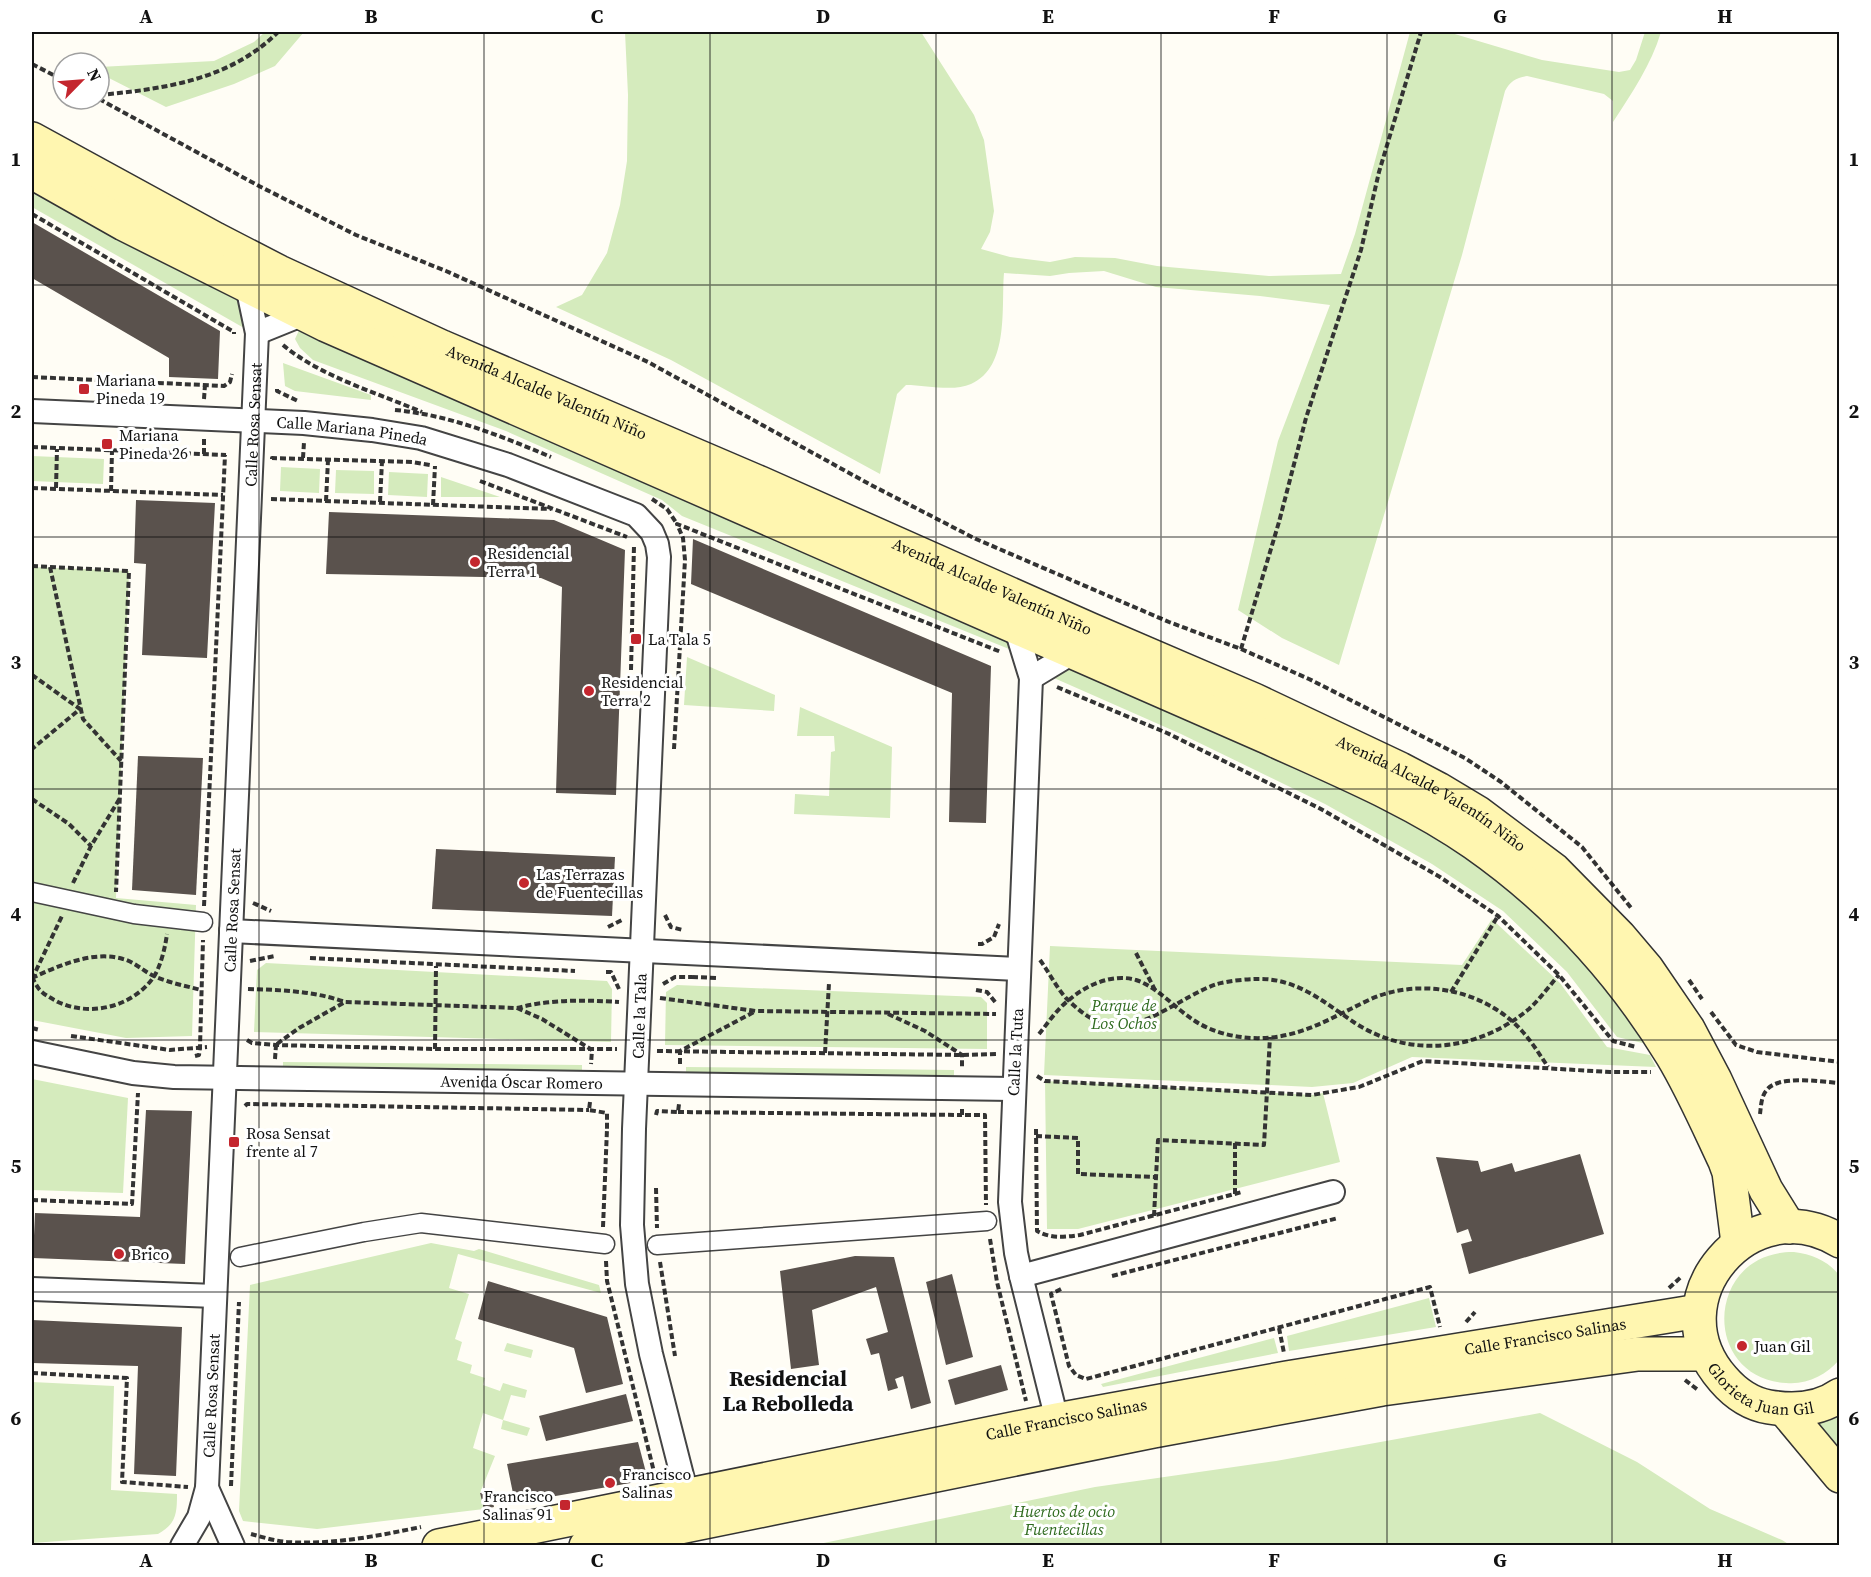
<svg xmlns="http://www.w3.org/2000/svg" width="1871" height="1577" font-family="'Source Serif 4',serif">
	<rect width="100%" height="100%" fill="#fffdf5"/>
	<!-- green -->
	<g fill="#d5ebbd">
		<polygon points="265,32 304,32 275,66 234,84 166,107 99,73 99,67 214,61 254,42"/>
		<path d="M625,32H921L974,115L984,140L994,211L990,232L981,249L1010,257L1050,262L1075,257L1115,258L1157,266L1269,276L1341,274L1355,234L1410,32H1448L1542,60L1619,72L1630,70L1636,60L1645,32H1661C1651,65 1632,93 1613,122V101L1604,94L1527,76C1516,78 1510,81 1505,91L1462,255L1339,665L1282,638L1238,610L1278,441L1330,305L1260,296L1156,287L1104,271L1069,273L1050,276L1004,273C1001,306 1010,367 971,384C953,392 926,385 906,385L897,394L880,474L671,360L556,307L582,295L607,253L620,205L627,161L628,95Z"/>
		<polygon points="32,182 233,292 242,309 244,328 32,207"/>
		<polygon points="301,326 1011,635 1009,649 682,516 662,500 506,431 313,360 300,348 295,339"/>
		<polygon points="283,363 371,395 371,400 295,391 285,386"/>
		<polygon points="32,456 104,459 103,484 32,481"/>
		<polygon points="281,467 320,469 319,493 280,491"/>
		<polygon points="336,470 374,471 374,494 335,493"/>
		<polygon points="389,472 428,474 427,497 388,495"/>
		<polygon points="441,477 500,497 441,497"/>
		<polygon points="32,567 129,571 116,898 196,905 192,1036 126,1038 32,1020"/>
		<polygon points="687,657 775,695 774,711 684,705"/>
		<polygon points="1067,665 1370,798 1486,867 1544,914 1651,1045 1617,1037 1567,972 1503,911 1432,864 1325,804 1181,734 1054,678"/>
		<polygon points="800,707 892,747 890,818 794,814 795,794 829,796 831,752 835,751 834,736 797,736"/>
		<polygon points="1492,919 1560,983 1607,1047 1650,1055 1656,1067 1412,1057 1353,1083 1312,1087 1044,1075 1050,946 1462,965"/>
		<polygon points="266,963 607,981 612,989 611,1042 254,1032 257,970"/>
		<polygon points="677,985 981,997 987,1003 987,1049 665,1045 666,992"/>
		<polygon points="283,1062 582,1065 582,1072 283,1068"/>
		<polygon points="686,1067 954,1070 954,1077 686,1074"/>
		<polygon points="32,1079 128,1098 123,1193 32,1190"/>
		<polygon points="1045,1081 1312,1095 1323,1093 1340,1162 1078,1229 1047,1229"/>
		<polygon points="431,1243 474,1251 479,1249 599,1285 601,1293 458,1254 449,1288 469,1294 455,1339 462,1342 457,1360 472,1365 470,1373 485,1378 483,1385 500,1391 503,1383 527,1390 525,1398 511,1395 503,1420 530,1428 527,1436 501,1429 503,1420 483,1413 473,1448 495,1456 480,1493 484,1509 317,1529 243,1521 239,1511 250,1285"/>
		<path d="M1794,1252C1812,1254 1828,1261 1839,1275V1360C1826,1375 1807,1385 1786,1383C1700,1378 1705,1251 1794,1252Z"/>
		<polygon points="1429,1298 1436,1327 1289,1351 1287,1336"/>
		<polygon points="1274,1338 1278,1353 1103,1387 1101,1384"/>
		<polygon points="507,1343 533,1350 531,1358 504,1351"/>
		<path d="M32,1382L114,1386L111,1490L177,1494C177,1514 176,1524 158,1534L32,1543Z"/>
		<polygon points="1540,1413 1637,1462 1710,1509 1782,1540 1790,1545 814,1545 1095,1487 1276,1461"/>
		<polygon points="1839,1415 1839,1453 1815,1424 1831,1420"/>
	</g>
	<!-- building -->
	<g fill="#5a524d">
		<polygon points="32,222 220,331 218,379 169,377 169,358 32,278"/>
		<polygon points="136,500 215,503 207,658 142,655 146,564 134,563"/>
		<polygon points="329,512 554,520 625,550 616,795 556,793 562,587 541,578 326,574"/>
		<polygon points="693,539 991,666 986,823 949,822 952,693 691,584"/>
		<polygon points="138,756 203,758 196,895 132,890"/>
		<polygon points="436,849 615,857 612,916 432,909"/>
		<polygon points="146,1110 192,1111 185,1264 33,1258 35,1213 140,1217"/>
		<polygon points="1580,1154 1604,1234 1469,1274 1461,1244 1472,1241 1468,1229 1457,1233 1436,1157 1478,1161 1481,1172 1512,1163 1515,1172"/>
		<polygon points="855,1256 894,1257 931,1403 911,1409 903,1376 895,1379 898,1388 888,1391 879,1353 871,1355 866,1339 888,1332 876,1287 812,1310 819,1365 791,1369 780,1271"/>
		<polygon points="952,1274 973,1357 946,1365 926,1282"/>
		<polygon points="488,1281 607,1317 623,1384 586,1393 574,1348 478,1319"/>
		<polygon points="32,1320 182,1327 176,1476 134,1474 138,1366 32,1363"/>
		<polygon points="1001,1365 1008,1390 955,1405 948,1380"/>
		<polygon points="626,1394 633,1421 546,1441 539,1416"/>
		<polygon points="638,1442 648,1480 515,1503 507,1464"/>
		<polygon points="490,1491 494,1507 484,1509 480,1493"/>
	</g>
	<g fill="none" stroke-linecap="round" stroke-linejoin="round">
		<defs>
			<g id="pedestrian">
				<polyline points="32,892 134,914 203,922"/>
				<polyline points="657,1245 987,1221"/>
				<polyline points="240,1257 364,1232 421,1223 605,1244"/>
			</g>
			<g id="minor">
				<polyline points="257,333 304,314"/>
				<path id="s1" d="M32,411L304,423L372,430L421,438L508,465L636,515L652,532L657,544L659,557L634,1129L632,1225L637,1284L651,1354L687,1495"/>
				<polyline points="1015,626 1031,678 1010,1202 1016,1253 1021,1276 1057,1420"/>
				<polyline points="1031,678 1074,652"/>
				<polyline points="231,931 1018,969"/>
				<path id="s2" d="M32,1052L133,1073L174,1077L1013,1089"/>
				<polyline points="1021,1276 1333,1192"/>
				<polyline points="32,1289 215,1296"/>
				<polyline points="207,1488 233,1546"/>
				<path id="s3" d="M182,1546L199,1517L207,1488L257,333L247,286"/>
			</g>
			<g id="secondary">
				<path id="s4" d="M32,139L215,239L279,272L442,347L760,483L1091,630L1254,700L1400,769L1438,789L1478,813L1554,870L1619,936L1647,969L1688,1029L1715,1080L1766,1190L1789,1227"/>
				<path d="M32,172L124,224L326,325L1267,737C1337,769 1411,799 1474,843C1554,899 1621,972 1672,1055C1692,1088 1708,1125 1725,1161L1729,1172L1738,1243"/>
				<path id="s5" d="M1840,1241C1751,1186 1653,1300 1723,1379C1735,1393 1751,1404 1769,1407C1793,1411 1819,1410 1840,1395"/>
				<polyline points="1785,1410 1840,1476"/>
				<path id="s6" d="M439,1546L1057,1420L1287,1378L1699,1311"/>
				<polyline points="586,1546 1153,1431 1382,1389 1638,1354 1706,1354"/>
			</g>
		</defs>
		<!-- pedestrian casing -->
		<use href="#pedestrian" stroke="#444" stroke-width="21"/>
		<!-- minor casing -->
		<use href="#minor" stroke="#444" stroke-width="26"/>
		<!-- secondary casing -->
		<use href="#secondary" stroke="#333" stroke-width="36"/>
		<!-- path -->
		<g stroke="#333" stroke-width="4" stroke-dasharray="6 3" stroke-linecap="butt">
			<polyline points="32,64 63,80"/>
			<path d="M99,95C164,89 230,80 278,32"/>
			<polyline points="99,99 259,186 356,235 446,271 648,362 871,485 976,539 1169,622 1241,649 1309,679 1465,758 1501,782 1582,847 1632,909"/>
			<polyline points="32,214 234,332 234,334"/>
			<path d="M283,345C320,376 377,393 422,412"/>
			<polyline points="32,377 224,386 230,382 232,374"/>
			<polyline points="277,389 277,391 298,401"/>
			<polyline points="204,399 205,385"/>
			<path d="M395,410C450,415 501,436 551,457"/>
			<polyline points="32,447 226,455"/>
			<polyline points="204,454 204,437"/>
			<polyline points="303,458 304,442"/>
			<polyline points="272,459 272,458 412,462 430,465"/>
			<polyline points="480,481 627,537"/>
			<polyline points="32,488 223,495"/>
			<polyline points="56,488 57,449"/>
			<polyline points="111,491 112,451"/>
			<polyline points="271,499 551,509"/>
			<polyline points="652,499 667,509 677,524"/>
			<polyline points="326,501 328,460"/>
			<polyline points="380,502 382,461"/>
			<polyline points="433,505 435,466"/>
			<polyline points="32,566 129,571 116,892"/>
			<polyline points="50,567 83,719 121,761"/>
			<polyline points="1241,649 1279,522 1306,418 1361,250 1379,172 1421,32"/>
			<polyline points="631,670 634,546"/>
			<polyline points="32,675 80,709 32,749"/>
			<polyline points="1057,687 1167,733 1319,808 1440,877 1498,916 1559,975 1613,1041 1636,1047"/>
			<polyline points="674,749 685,560 683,538 677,524 1001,652"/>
			<polyline points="32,799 69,824 91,846"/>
			<polyline points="73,883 91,846 120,798"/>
			<polyline points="253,903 271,911"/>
			<polyline points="204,906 225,455"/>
			<polyline points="665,915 671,927 683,930"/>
			<polyline points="608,927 622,920"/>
			<polyline points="978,944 982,944 994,937 999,924"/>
			<polyline points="1136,953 1156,992"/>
			<polyline points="310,958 575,971"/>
			<path d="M1040,960C1049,972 1056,987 1066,998C1076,1008 1089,1019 1103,1024C1136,1037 1185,994 1217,984C1229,981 1245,979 1258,979C1297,978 1325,1003 1355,1023C1411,1059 1478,1051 1529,1009C1540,999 1549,986 1559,975"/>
			<polyline points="250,961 275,956"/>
			<polyline points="606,972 611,972 619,989"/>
			<path d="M32,977C34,981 36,985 39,989C44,995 51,998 58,1002C90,1017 132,1007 153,978C161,966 165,948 167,934"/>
			<polyline points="692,977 717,978"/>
			<path d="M32,978C58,966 93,950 123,959C135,962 144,972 156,977C170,983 186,986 201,990"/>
			<polyline points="32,979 62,916"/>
			<polyline points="1689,980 1702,999"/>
			<polyline points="663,984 675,977 692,977"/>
			<path d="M248,989C281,990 314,991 345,1002L517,1008C552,999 584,1000 619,1002"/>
			<polyline points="976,990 987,992 996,1003"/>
			<polyline points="1451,992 1498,916"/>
			<polyline points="660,998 756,1011 996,1014"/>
			<polyline points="517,1008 542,1019 592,1050 591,1064"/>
			<polyline points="1711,1012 1736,1045 1757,1052 1840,1062"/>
			<polyline points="888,1014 925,1031 962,1055 962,1068"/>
			<polyline points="32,1028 40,1030"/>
			<path d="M1039,1034C1048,1023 1057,1009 1069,1000C1086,985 1113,973 1136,980C1157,987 1174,1007 1192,1019C1209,1031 1231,1037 1252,1038C1299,1040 1330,1018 1371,999C1421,977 1485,990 1522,1031C1532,1042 1540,1055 1548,1067"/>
			<polyline points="71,1036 170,1050 207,1047"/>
			<polyline points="247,1040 252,1043 276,1045 435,1049 617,1049"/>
			<polyline points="277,1044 299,1028 345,1002"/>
			<polyline points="435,1049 436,966"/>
			<polyline points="657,1051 962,1055 996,1054 996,1053"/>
			<polyline points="825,1053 829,983"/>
			<polyline points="195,1056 199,1055 200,1047 203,940"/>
			<polyline points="275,1059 276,1045"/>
			<polyline points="680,1064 680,1051 756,1011"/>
			<polyline points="1037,1076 1045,1081 1312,1095 1359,1087 1423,1061 1610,1072 1651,1072"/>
			<polyline points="590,1102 589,1110 607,1113 607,1129"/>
			<polyline points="245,1106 247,1104 589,1110"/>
			<polyline points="962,1109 962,1115 985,1115 986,1205"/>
			<polyline points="678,1112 962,1115"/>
			<path d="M1760,1114C1761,1107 1761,1097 1766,1091C1777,1074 1821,1082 1840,1083"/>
			<polyline points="656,1115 657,1111 678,1112 679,1104"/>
			<path d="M1036,1129L1037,1231C1052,1239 1064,1237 1080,1235L1242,1192"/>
			<polyline points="1036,1136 1078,1138 1078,1174 1156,1177 1158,1140 1264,1145 1270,1037"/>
			<polyline points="656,1188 657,1228"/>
			<polyline points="1235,1194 1235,1143"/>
			<polyline points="32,1200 132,1204 138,1093"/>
			<polyline points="1154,1216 1156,1177"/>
			<polyline points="603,1227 607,1129"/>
			<polyline points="990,1239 997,1282 1026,1401"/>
			<polyline points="606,1261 607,1281 655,1476"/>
			<polyline points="660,1262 675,1356"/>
			<polyline points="1112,1276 1338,1218"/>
			<polyline points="1669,1288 1681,1277"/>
			<polyline points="1061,1289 1051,1294 1069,1366 1076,1375 1086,1379 1430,1287 1440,1327"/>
			<polyline points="1466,1322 1475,1312"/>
			<polyline points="1279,1328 1284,1353"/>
			<polyline points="32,1373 127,1378 122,1482 188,1487"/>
			<polyline points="1685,1380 1698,1390"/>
			<polyline points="231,1486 239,1302"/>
			<path d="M251,1534C262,1537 275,1541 287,1542C333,1545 377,1536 421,1527"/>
		</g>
		<!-- pedestrian -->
		<use href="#pedestrian" stroke="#fff" stroke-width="18"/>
		<!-- minor -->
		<use href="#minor" stroke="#fff" stroke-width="22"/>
		<!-- secondary -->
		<use href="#secondary" stroke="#fff6b0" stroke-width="33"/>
	</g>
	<!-- grid -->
	<path fill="none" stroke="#111" stroke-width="1.5" stroke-opacity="0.55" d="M259,32V1546M484,32V1546M710,32V1546M936,32V1546M1161,32V1546M1387,32V1546M1612,32V1546M32,285H1840M32,537H1840M32,789H1840M32,1040H1840M32,1292H1840"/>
	<!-- markers -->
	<g fill="#c4262e" stroke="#fff" stroke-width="2">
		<rect x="78" y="383" width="12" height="12" rx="3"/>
		<rect x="101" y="438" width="12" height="12" rx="3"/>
		<circle cx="475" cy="562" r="6"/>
		<rect x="630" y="633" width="12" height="12" rx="3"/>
		<circle cx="589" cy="691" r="6"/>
		<circle cx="524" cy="883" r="6"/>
		<rect x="228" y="1136" width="12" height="12" rx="3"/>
		<circle cx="119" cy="1254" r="6"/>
		<circle cx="1742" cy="1346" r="6"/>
		<circle cx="610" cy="1483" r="6"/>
		<rect x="559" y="1499" width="12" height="12" rx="3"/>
	</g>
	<g text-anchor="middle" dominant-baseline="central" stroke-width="6" stroke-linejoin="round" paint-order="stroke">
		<!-- poi labels -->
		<g font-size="16" fill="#111" stroke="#fff" text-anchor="start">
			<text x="96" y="380">Mariana<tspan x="96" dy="18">Pineda 19</tspan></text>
			<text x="119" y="435">Mariana<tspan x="119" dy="18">Pineda 26</tspan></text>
			<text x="487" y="553">Residencial<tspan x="487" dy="18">Terra 1</tspan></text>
			<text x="648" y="639">La Tala 5</text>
			<text x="601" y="682">Residencial<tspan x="601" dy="18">Terra 2</tspan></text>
			<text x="536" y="874">Las Terrazas<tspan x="536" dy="18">de Fuentecillas</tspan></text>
			<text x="246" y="1133">Rosa Sensat<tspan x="246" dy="18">frente al 7</tspan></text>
			<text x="131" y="1254">Brico</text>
			<text x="1754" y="1346">Juan Gil</text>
			<text x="622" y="1474">Francisco<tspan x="622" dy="18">Salinas</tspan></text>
			<text x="553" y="1496" text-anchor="end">Francisco<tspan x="553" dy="18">Salinas 91</tspan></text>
		</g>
		<!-- street labels -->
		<g font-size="16" fill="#111" stroke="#fff">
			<text stroke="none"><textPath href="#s4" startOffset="574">Avenida Alcalde Valentín Niño</textPath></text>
			<text stroke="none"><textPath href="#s3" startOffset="1128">Calle Rosa Sensat</textPath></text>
			<text stroke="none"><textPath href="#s1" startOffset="321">Calle Mariana Pineda</textPath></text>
			<text stroke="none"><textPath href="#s4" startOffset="1060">Avenida Alcalde Valentín Niño</textPath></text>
			<text stroke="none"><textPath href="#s4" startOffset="1546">Avenida Alcalde Valentín Niño</textPath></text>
			<text stroke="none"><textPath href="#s3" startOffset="642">Calle Rosa Sensat</textPath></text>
			<text transform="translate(639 1016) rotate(-88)">Calle la Tala</text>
			<text transform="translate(1015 1052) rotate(-87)">Calle la Tuta</text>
			<text stroke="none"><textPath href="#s2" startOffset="492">Avenida Óscar Romero</textPath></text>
			<text stroke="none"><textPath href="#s6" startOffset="1126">Calle Francisco Salinas</textPath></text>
			<text stroke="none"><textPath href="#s5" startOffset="302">Glorieta Juan Gil</textPath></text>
			<text stroke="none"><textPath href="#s3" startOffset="156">Calle Rosa Sensat</textPath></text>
			<text stroke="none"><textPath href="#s6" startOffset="640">Calle Francisco Salinas</textPath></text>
		</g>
		<!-- park labels -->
		<g font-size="16" font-style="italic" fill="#2f6b1f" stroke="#fff">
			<text x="1124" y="1005">Parque de<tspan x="1124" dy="18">Los Ochos</tspan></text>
			<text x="1064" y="1511">Huertos de ocio<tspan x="1064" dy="18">Fuentecillas</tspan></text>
		</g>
		<!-- district labels -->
		<g font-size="22" font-weight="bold" fill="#111" stroke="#fff">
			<text x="788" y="1378">Residencial<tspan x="788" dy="25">La Rebolleda</tspan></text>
		</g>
	</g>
	<!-- border -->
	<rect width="1871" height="1577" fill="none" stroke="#ffffff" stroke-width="66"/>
	<!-- north arrow -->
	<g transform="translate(81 81) rotate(65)"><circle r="28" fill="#ffffff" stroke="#a0a0a0" stroke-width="1.5"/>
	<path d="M0-4.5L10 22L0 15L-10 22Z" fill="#c4262e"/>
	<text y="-9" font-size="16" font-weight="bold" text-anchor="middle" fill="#111111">N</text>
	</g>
	<rect x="33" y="33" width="1805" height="1511" fill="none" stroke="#111" stroke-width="2"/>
	<g font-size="20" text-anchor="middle" font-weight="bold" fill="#111">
		<text x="146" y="23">A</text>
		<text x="371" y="23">B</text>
		<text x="597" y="23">C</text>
		<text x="823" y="23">D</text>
		<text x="1048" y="23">E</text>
		<text x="1274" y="23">F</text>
		<text x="1500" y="23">G</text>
		<text x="1725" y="23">H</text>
		<text x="16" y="166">1</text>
		<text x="1854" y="166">1</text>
		<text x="16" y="418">2</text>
		<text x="1854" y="418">2</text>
		<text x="16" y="669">3</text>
		<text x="1854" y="669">3</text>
		<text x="16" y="921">4</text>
		<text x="1854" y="921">4</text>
		<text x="16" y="1173">5</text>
		<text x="1854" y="1173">5</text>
		<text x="16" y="1425">6</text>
		<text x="1854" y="1425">6</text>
		<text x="146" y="1567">A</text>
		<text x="371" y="1567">B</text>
		<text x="597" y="1567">C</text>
		<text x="823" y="1567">D</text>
		<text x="1048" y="1567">E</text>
		<text x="1274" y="1567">F</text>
		<text x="1500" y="1567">G</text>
		<text x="1725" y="1567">H</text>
	</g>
</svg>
